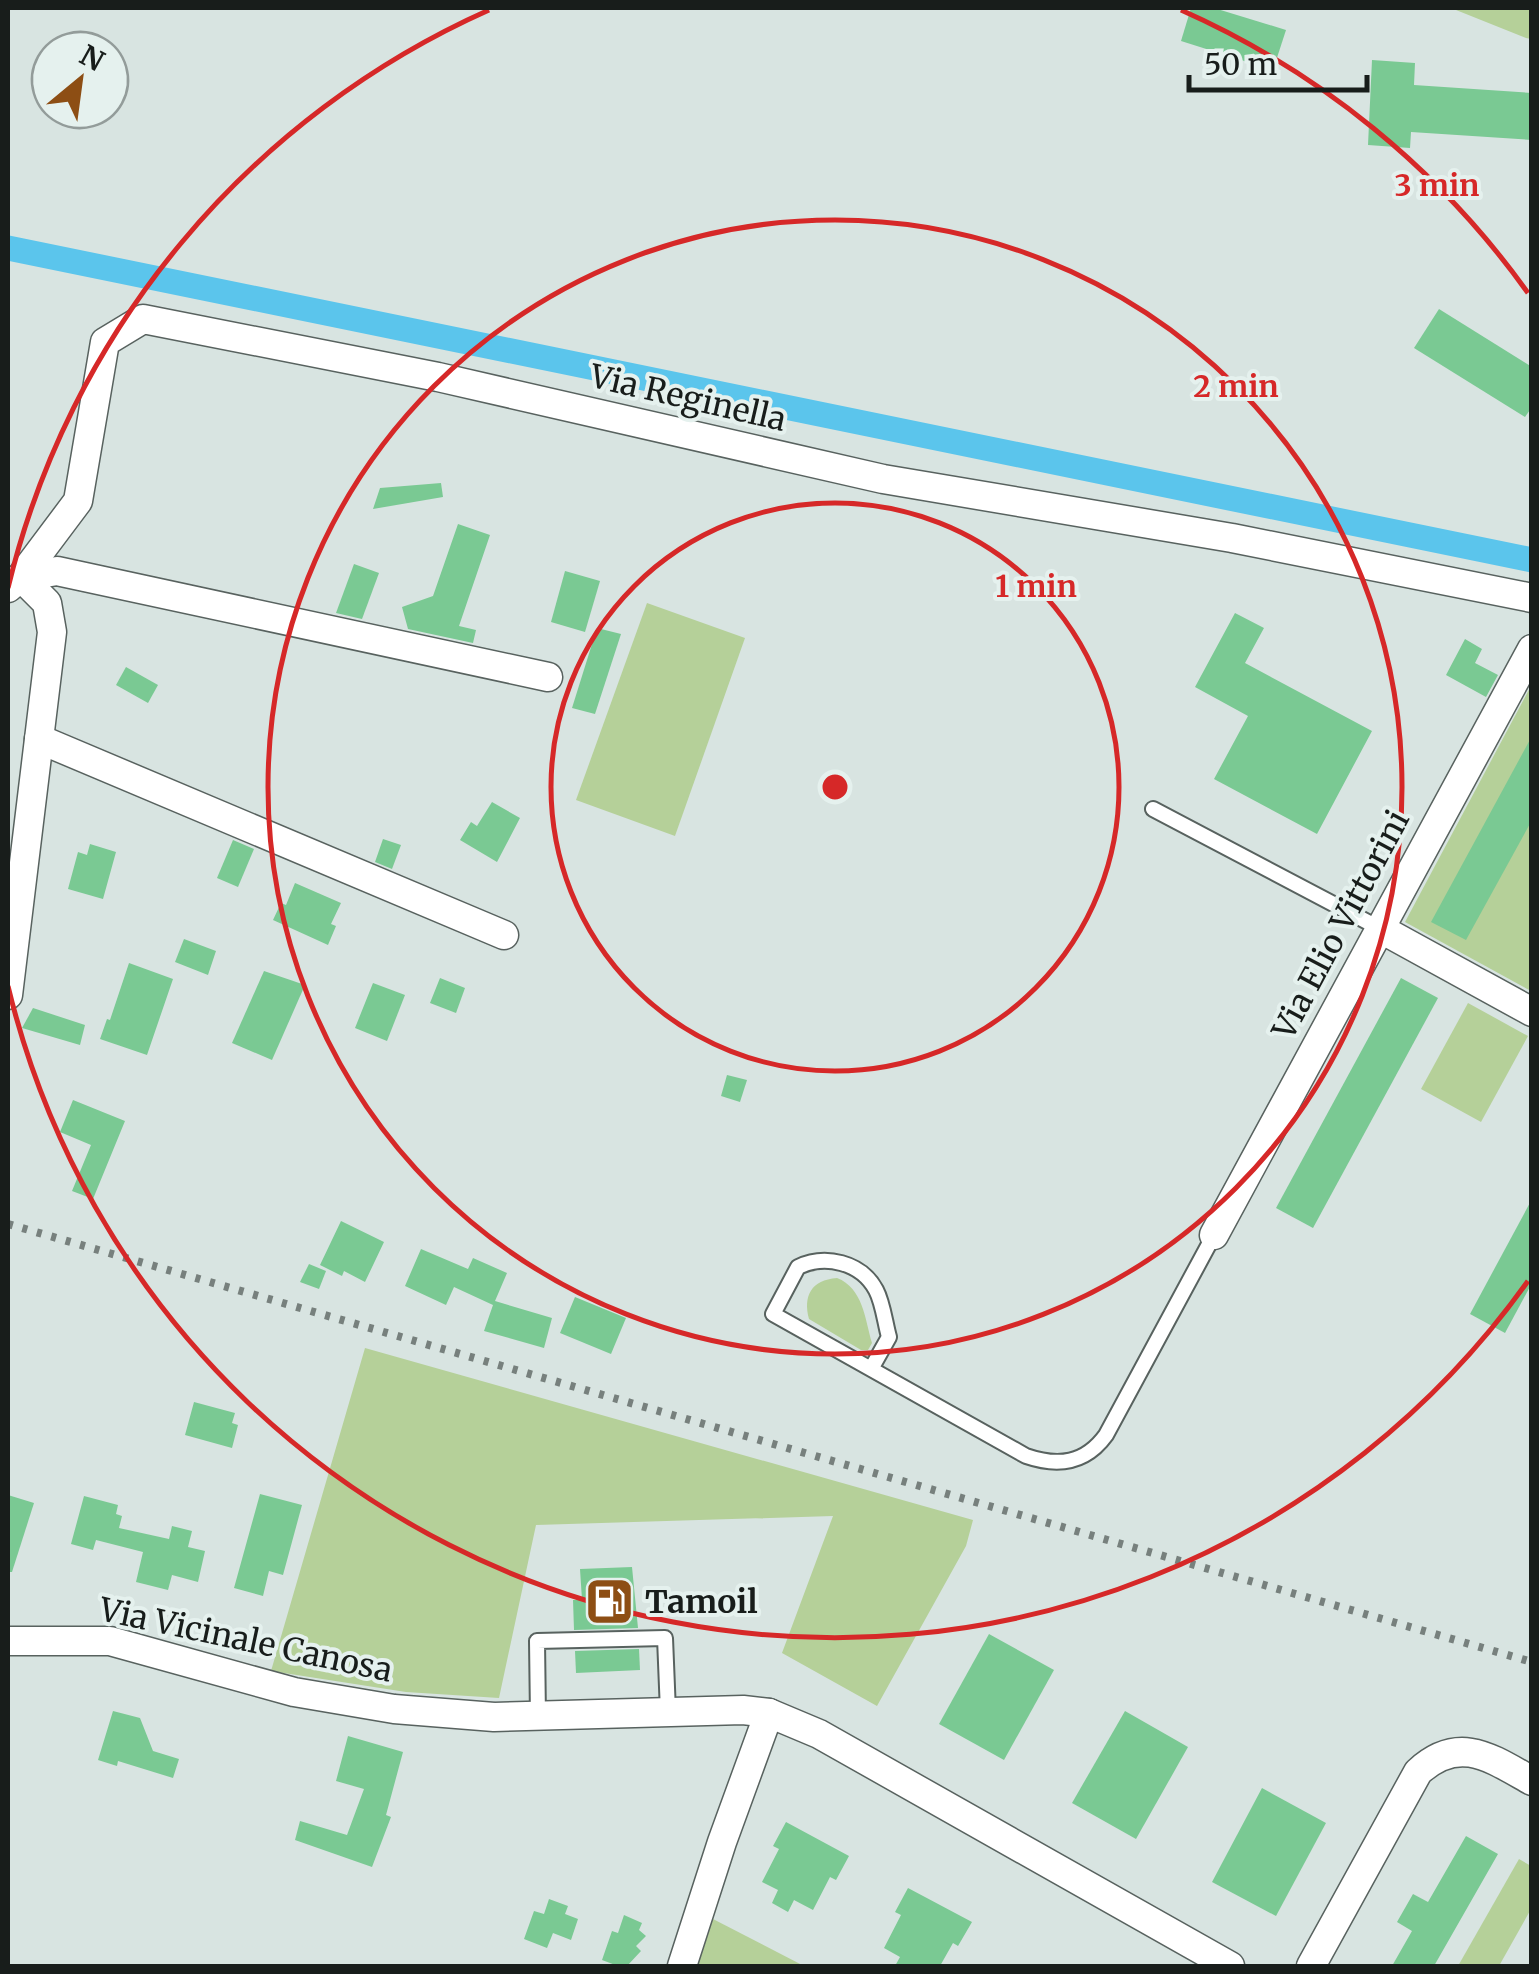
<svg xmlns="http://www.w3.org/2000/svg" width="1539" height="1974" font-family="Merriweather,serif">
	<rect width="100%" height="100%" fill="#d8e4e1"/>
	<!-- green -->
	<g fill="#b5d099">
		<polygon points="1451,8 1531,8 1531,39 1526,38"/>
		<polygon points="647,603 745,638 675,836 576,800"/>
		<polygon points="1531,686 1531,991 1405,922"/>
		<polygon points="1468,1003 1528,1036 1481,1122 1421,1089"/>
		<path d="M837,1278C863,1288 865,1319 872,1343L868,1350H861L809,1319C803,1296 811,1280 837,1278Z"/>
		<polygon points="365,1348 973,1520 966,1546 877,1706 782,1653 833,1516 536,1525 499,1698 406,1692 271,1671"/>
		<polygon points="1519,1859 1531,1866 1531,1909 1499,1966 1458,1966"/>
		<polygon points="713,1919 804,1966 697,1966"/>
	</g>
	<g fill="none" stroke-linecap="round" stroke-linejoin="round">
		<!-- canal -->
		<polyline stroke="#5bc5ec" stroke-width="25" points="8,248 1532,560"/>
	</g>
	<!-- building -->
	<g fill="#7ac993">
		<polygon points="1191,8 1214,8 1286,30 1273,70 1181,41"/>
		<polygon points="1372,60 1415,63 1414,85 1532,93 1532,140 1411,132 1410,148 1368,145"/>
		<polygon points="1439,309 1532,367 1532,407 1525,417 1414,348"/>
		<polygon points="441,483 443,497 373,509 380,488"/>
		<polygon points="458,524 490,535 459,626 476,630 473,643 408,629 402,607 433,596"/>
		<polygon points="354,564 379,573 362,619 336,613"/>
		<polygon points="565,571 600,581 585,632 551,622"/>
		<polygon points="1235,613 1264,628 1245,663 1372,731 1317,834 1214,779 1248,716 1195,687"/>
		<polygon points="597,628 621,634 595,714 572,708"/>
		<polygon points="1465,639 1482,649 1475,663 1498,675 1486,697 1446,675"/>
		<polygon points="126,667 158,685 148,703 116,685"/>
		<polygon points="1532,736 1532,820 1466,940 1431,922"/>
		<polygon points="492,802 520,818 497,862 460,840 471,822 477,826"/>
		<polygon points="383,839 401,845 392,869 375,862"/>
		<polygon points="233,840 254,849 238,887 217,878"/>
		<polygon points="90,844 116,852 103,899 68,889 78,852 87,855"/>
		<polygon points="295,883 341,903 331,924 336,926 328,945 273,920 281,903 286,905"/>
		<polygon points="184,939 216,951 208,975 175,962"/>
		<polygon points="129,963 173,979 147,1055 100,1039 107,1019 110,1020"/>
		<polygon points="264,971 305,985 272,1060 232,1043"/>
		<polygon points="440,978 465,988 456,1013 430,1003"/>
		<polygon points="1401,978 1438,998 1313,1228 1276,1208"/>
		<polygon points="373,983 405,995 387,1041 355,1028"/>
		<polygon points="33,1008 85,1025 80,1045 22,1028"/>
		<polygon points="727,1075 747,1080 740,1102 721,1096"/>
		<polygon points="73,1100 125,1121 93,1199 72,1191 91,1145 60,1132"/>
		<polygon points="1532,1199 1532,1283 1505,1333 1470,1314"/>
		<polygon points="341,1221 384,1242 365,1282 344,1271 342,1276 320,1265"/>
		<polygon points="421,1249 468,1269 473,1258 507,1273 495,1301 552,1318 544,1348 484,1331 493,1305 454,1287 446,1305 405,1286"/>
		<polygon points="309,1264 326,1271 319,1289 300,1282"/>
		<polygon points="575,1297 626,1318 611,1354 560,1333"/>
		<polygon points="194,1402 235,1413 232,1423 238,1425 232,1448 185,1435"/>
		<polygon points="260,1494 302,1505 283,1575 269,1571 263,1596 234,1588"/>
		<polygon points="8,1495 34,1503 12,1572 8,1572"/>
		<polygon points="84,1496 118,1505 116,1514 122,1516 119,1528 169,1539 172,1526 192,1531 188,1547 205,1551 198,1582 172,1575 168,1590 136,1582 143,1552 96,1540 93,1550 71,1544"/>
		<polygon points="632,1567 638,1628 574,1630 573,1600 582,1600 580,1569"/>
		<polygon points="989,1634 1054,1670 1004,1760 939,1724"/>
		<polygon points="639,1649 640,1670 576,1673 575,1651"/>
		<polygon points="113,1711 140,1718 153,1751 179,1759 173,1778 118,1761 117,1766 98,1760"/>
		<polygon points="1125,1711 1188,1747 1136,1839 1072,1803"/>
		<polygon points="348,1736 403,1752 386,1815 391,1817 372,1867 295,1840 300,1821 347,1835 364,1789 336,1781"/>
		<polygon points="1262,1788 1326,1823 1276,1916 1212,1882"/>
		<polygon points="786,1822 849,1856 836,1880 830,1877 813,1910 794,1900 788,1912 772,1903 778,1890 762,1882 779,1849 773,1846"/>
		<polygon points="1466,1836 1498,1854 1434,1966 1392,1966 1412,1931 1397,1922 1413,1894 1428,1902"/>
		<polygon points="908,1888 972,1922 958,1946 953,1943 940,1966 895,1966 900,1957 884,1948 901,1915 895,1912"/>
		<polygon points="549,1899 568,1906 565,1914 578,1919 571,1940 553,1933 547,1948 524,1939 534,1911 544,1914"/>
		<polygon points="624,1915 642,1923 639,1930 646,1936 636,1946 641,1951 627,1966 618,1966 602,1960 612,1931 618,1933"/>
	</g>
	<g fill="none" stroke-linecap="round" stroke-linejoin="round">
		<defs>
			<g id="service">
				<polyline points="1153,809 1379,928"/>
				<path d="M871,1369L889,1337C885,1323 883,1303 876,1290C861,1262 825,1254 798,1267L773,1314L1026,1456C1058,1467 1085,1464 1106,1435L1214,1235"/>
				<polyline points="538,1717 537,1641 665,1638 668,1712"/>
			</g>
			<g id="minor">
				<polyline points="21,577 57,571 548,677"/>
				<polyline points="8,588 21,577 78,501 105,342 143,319 438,377 883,479 1232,538 1532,598"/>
				<polyline points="39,739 504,935"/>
				<polyline points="1379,928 1532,1012"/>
				<polyline points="8,995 52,632 47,603 21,577"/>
				<polyline points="1214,1235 1532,649"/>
				<polyline points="8,1641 110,1641 294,1692 394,1709 494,1717 743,1710 769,1713 819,1734 1230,1966"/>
				<polyline points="682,1966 722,1842 769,1713"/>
				<path d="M1311,1966L1418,1772C1459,1734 1491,1758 1532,1781"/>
			</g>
		</defs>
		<!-- service casing -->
		<use href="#service" stroke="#58625f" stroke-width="18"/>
		<!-- minor casing -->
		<use href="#minor" stroke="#58625f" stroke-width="31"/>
		<!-- service -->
		<use href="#service" stroke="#fff" stroke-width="14"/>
		<!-- minor -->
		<use href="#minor" stroke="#fff" stroke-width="28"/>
		<!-- rail -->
		<polyline stroke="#77807d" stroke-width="8" stroke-dasharray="5 10" stroke-linecap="butt" points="8,1224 1532,1662"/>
	</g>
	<!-- distance rings -->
	<g fill="none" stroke="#d62828" stroke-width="5">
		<circle cx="835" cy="787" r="284"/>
		<circle cx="835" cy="787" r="567"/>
		<path d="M1528 1281A851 851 0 0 1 8 986M8 588A851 851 0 0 1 489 10M1181 10A851 851 0 0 1 1528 293"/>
	</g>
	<!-- icons -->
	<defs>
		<symbol id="fuel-square" viewBox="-11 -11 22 22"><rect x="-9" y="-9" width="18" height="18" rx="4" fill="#8d4e14" stroke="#e5f1ee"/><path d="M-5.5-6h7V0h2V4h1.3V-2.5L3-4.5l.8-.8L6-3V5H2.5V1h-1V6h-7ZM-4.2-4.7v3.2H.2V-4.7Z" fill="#fff"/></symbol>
	</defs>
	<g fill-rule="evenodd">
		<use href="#fuel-square" x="582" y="1574" width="55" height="55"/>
	</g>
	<g text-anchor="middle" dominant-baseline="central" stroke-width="8" stroke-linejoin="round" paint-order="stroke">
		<!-- street labels -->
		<g font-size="32" fill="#181d1b" stroke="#e5f1ee">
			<text transform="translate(688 398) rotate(13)">Via Reginella</text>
			<text transform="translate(1341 925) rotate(-62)">Via Elio Vittorini</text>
			<text transform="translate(246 1640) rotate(12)">Via Vicinale Canosa</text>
		</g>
		<!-- poi labels -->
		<g font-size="32" font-weight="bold" fill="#181d1b" stroke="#e5f1ee" text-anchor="start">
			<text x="645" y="1602">Tamoil</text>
		</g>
	</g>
	<circle cx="835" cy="787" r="15" fill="#d62828" stroke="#e5f1ee" stroke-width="5"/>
	<g font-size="30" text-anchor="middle" font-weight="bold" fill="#d62828" stroke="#e5f1ee" stroke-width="8" stroke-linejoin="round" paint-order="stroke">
		<text x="1437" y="196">3 min</text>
		<text x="1236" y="397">2 min</text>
		<text x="1036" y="597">1 min</text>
	</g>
	<!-- border -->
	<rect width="1539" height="1974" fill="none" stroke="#181d1b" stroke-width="20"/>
	<!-- north arrow -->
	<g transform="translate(80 80) rotate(29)"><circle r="48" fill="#e5f1ee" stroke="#939c9a" stroke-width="2.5"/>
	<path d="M0-8L18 38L0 25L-18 38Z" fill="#8d4e14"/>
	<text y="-15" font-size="28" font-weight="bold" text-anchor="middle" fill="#181d1b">N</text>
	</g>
	<!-- scale -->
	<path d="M1189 75v15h178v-15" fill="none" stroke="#181d1b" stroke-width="5"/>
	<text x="1204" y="75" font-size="30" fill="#181d1b" stroke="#e5f1ee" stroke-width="8" paint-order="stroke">50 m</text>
</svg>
